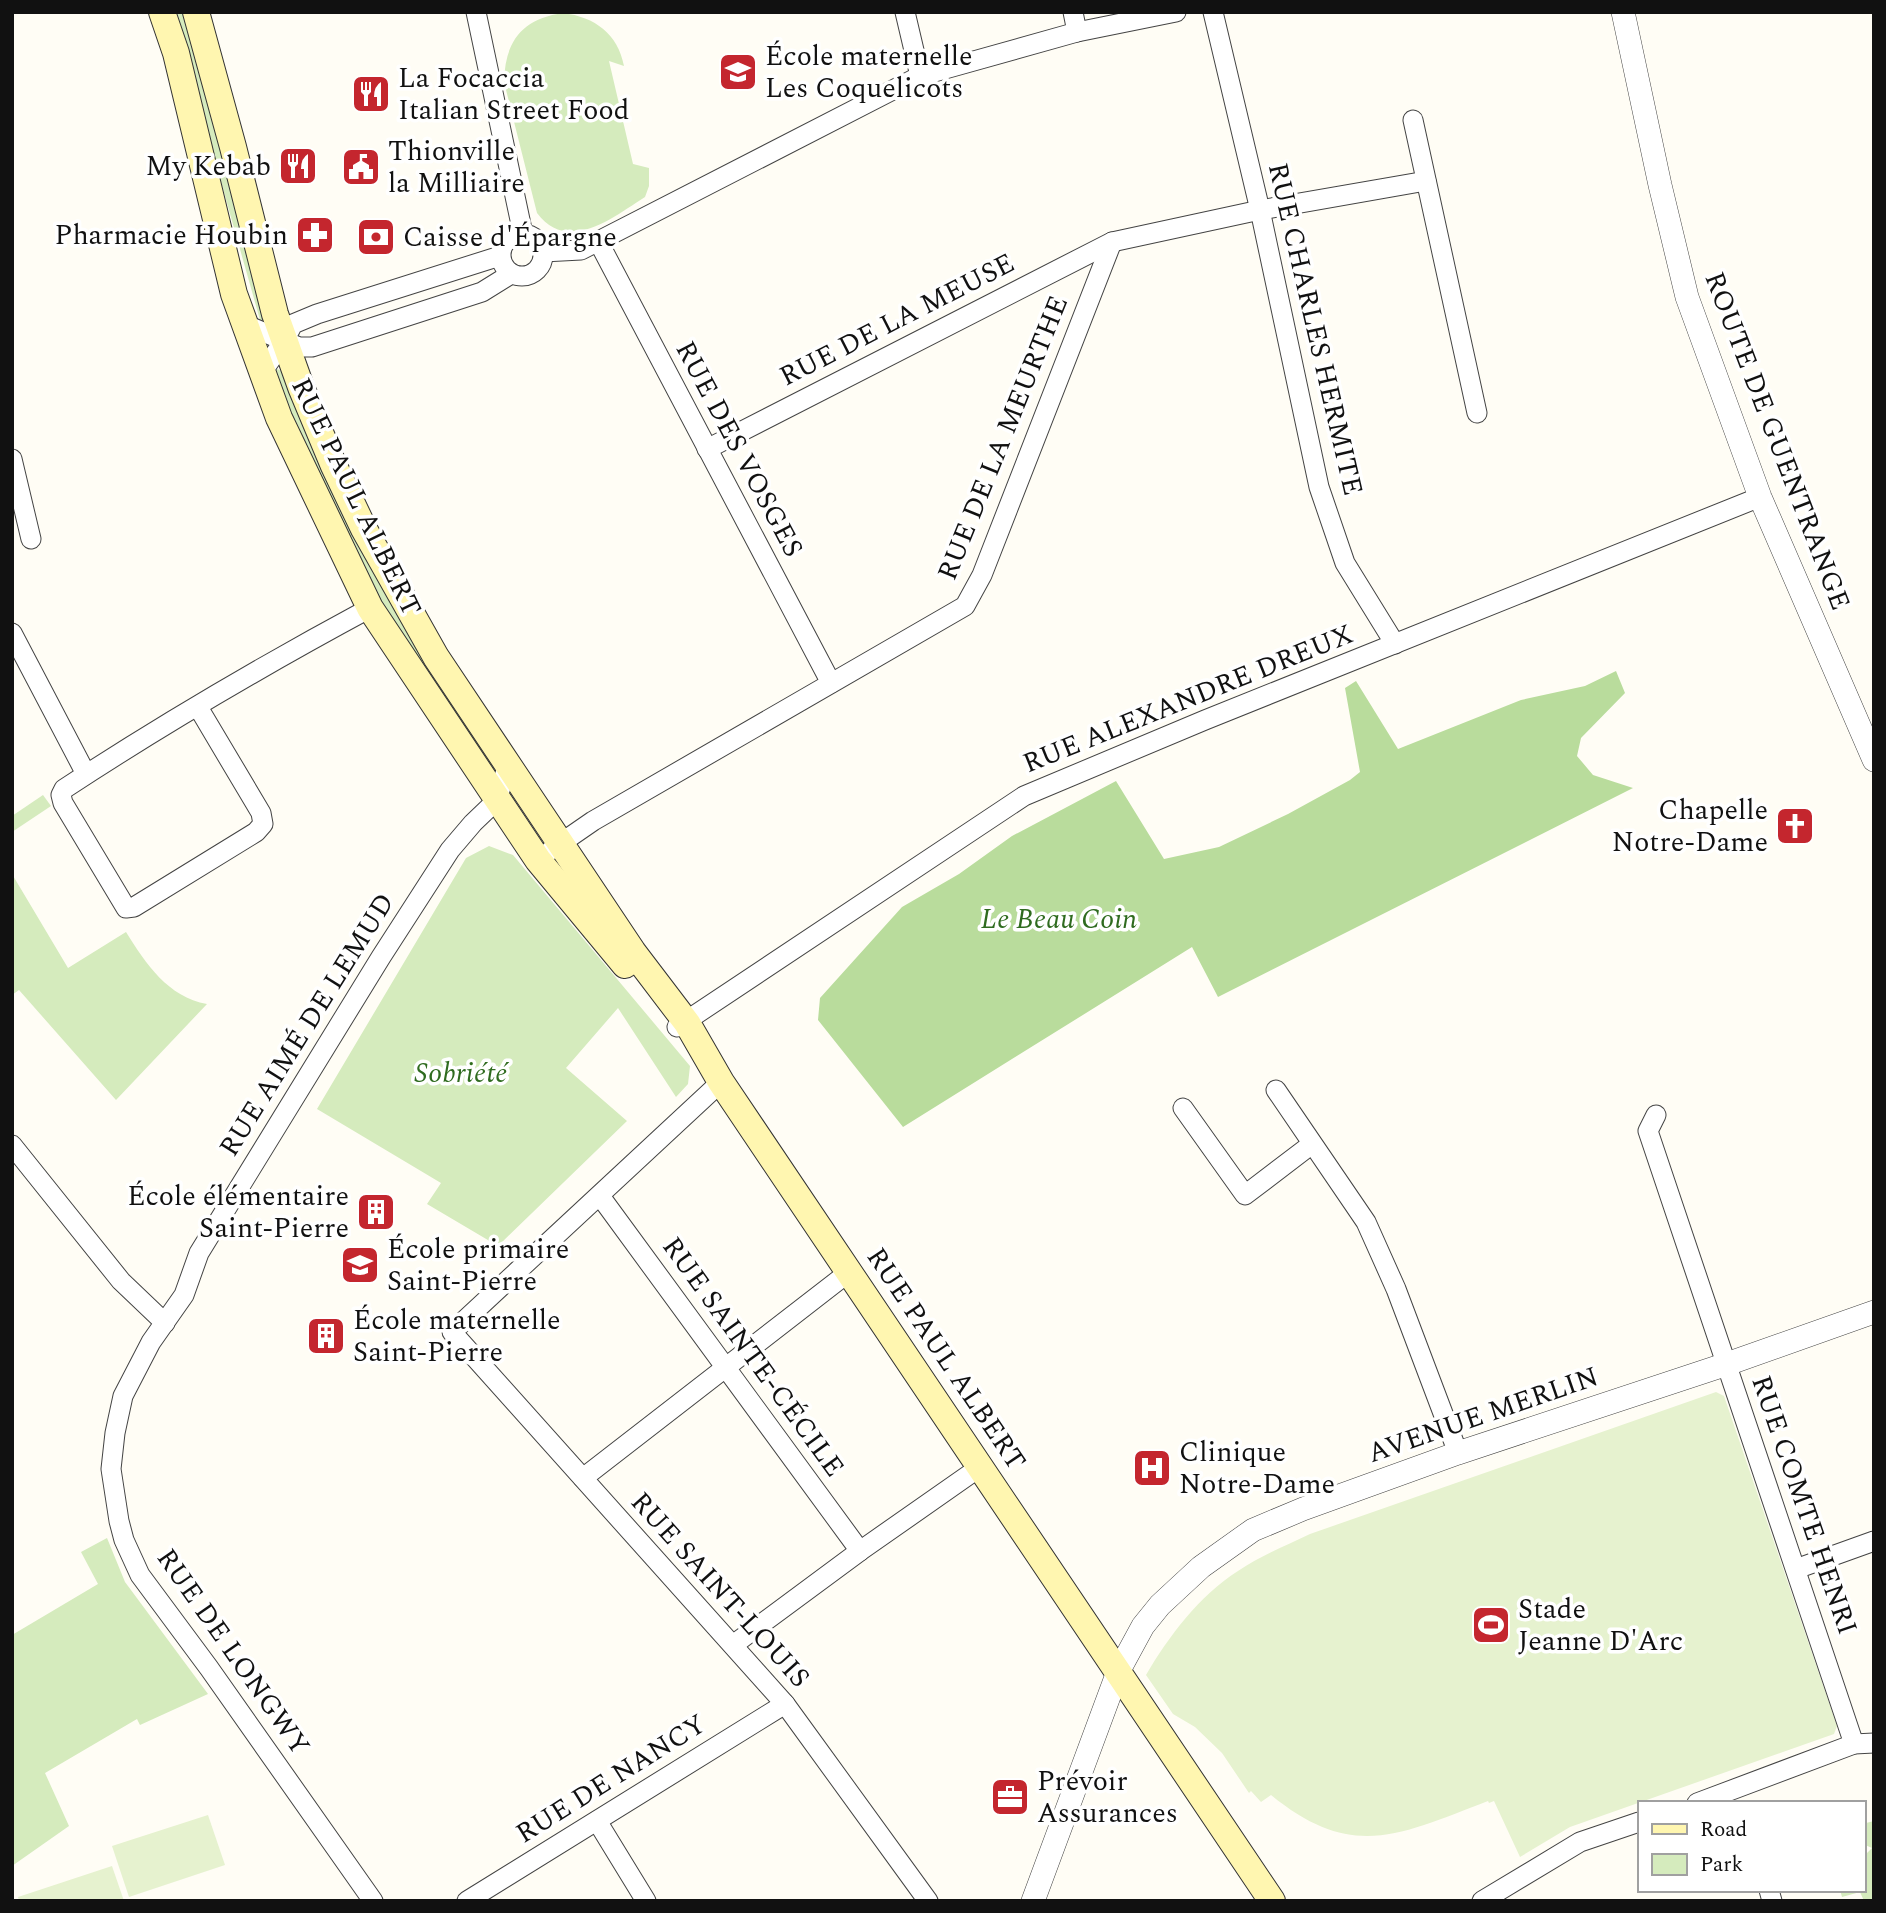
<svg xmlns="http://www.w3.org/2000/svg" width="1886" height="1913" font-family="Spectral,serif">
	<rect width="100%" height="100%" fill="#fffdf5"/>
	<!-- green -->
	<g fill="#d5ebbd">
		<polygon points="173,12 185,12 264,320 260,320"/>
		<path d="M563,13C595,17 618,34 624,66L609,61L633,164L649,168V186L645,197C612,218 568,254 537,213L504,82C505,41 522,19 563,13Z"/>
		<polygon points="278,369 285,374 498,771 491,773 375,598 271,373"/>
		<polygon points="43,795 51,806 12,832 12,816"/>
		<polygon points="489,846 513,855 690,1066 688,1084 676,1097 618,1008 566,1068 627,1121 498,1246 427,1204 441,1183 317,1109 466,858"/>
		<path d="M12,874L68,968L126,932C146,964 168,997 207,1004L116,1100L19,990L12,995Z"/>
		<polygon points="107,1538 125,1582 208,1694 140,1725 137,1719 45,1773 69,1826 12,1866 12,1635 98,1584 81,1552"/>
		<polygon points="1863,1812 1866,1823 1874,1821 1874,1901 1864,1901 1860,1892 1842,1897 1840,1890 1863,1890 1863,1852 1867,1853 1872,1848 1863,1844"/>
	</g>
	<!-- forest -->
	<polygon fill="#b9dc9c" points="1616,671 1625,693 1581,738 1577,756 1593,775 1633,788 1218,997 1192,947 903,1127 818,1020 820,998 902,907 959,874 1012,836 1116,781 1164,859 1219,847 1288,814 1350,780 1360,772 1345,688 1356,681 1398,749 1521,700 1585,686"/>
	<!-- pitch -->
	<g fill="#e6f2cf">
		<path d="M1716,1392L1724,1396L1837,1726L1834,1734L1570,1827L1520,1857L1494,1801L1489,1803L1488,1801C1401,1834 1353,1862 1271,1795L1261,1802L1251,1791L1249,1793L1222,1753L1195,1727L1173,1714L1146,1675C1169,1636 1199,1596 1238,1571C1260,1556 1285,1546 1310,1534Z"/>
		<polygon points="208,1815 225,1865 129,1897 112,1846"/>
		<polygon points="112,1866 124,1901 19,1901 18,1897"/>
	</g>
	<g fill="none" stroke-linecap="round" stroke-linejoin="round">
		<defs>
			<g id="minor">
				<polyline points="476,12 523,234"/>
				<polyline points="905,12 920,76"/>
				<polyline points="1073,12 1077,32"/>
				<polyline points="1213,12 1260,210 1319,487 1345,563 1395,644"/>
				<polyline points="1413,120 1477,413"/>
				<circle cx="522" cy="255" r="21"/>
				<polyline points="598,241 831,683"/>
				<polyline points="543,252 581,250 920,76 1077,32 1176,12"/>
				<polyline points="244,324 299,347 312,347 482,292 511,274"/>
				<polyline points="262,372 284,341 293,324 317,314 500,256"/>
				<polyline points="707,449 1112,242 1260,210 1426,181"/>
				<polyline points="12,459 31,539"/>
				<polyline points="12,633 86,774"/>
				<path d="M198,707L261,813L263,824L256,832L134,907L126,908L63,803L61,795L64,789C163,724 266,664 370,608"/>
				<polyline points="551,850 593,821 965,606 982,575 1112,242"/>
				<polyline points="677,1027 1024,796 1205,720 1760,497"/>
				<polyline points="721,1082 452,1332 785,1704 928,1901"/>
				<polyline points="1276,1090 1366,1222 1396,1289 1458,1453"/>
				<polyline points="1183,1108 1245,1195 1312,1144"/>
				<polyline points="1656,1115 1648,1131 1854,1744"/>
				<polyline points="12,1145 121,1281 165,1323"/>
				<polyline points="600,1196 860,1551"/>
				<polyline points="583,1478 849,1272"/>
				<polyline points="1796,1569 1874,1541"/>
				<polyline points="733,1645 860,1551 980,1467"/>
				<polyline points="1697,1803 1854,1744 1874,1743"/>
				<polyline points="597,1821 646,1901"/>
				<polyline points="1769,1890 1772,1901"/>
				<polyline points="373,1901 209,1668 140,1575 124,1540 119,1521 111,1469 115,1433 123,1396 151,1342 184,1295 199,1253 381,957 450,850 473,823 497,800 508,764"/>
				<polyline points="467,1901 785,1704"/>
				<polyline points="1482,1901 1580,1842 1639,1822"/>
			</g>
			<g id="tertiary">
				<polyline points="1623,12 1660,185 1687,297 1760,497 1874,760"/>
				<polyline points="1033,1901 1118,1672 1143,1626 1160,1605 1201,1567 1253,1530 1303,1509 1458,1453 1727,1364 1874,1312"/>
			</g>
			<g id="secondary">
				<polyline points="162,12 176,53 234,294 279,418 370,608 538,860 625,965"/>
				<polyline points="196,12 233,147 275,314 301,387 334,466 364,529 436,657 633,952 687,1023 721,1082 1272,1901"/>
			</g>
		</defs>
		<!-- minor casing -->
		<use href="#minor" stroke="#444" stroke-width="21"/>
		<!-- tertiary casing -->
		<use href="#tertiary" stroke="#444" stroke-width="24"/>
		<!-- secondary casing -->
		<use href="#secondary" stroke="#333" stroke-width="28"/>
		<!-- minor -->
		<use href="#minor" stroke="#fff" stroke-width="19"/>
		<!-- tertiary -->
		<use href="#tertiary" stroke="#fff" stroke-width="23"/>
		<!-- secondary -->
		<use href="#secondary" stroke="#fff6b0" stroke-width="26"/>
	</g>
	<!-- icons -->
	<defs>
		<symbol id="school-square" viewBox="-11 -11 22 22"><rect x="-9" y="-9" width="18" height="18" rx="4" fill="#c4262e" stroke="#fff"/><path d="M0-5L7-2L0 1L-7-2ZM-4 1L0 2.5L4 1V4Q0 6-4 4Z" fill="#fff"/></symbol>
		<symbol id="restaurant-square" viewBox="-11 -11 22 22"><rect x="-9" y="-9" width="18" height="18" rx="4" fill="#c4262e" stroke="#fff"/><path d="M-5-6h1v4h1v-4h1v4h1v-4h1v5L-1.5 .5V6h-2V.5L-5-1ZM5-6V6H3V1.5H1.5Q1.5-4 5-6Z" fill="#fff"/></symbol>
		<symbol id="civic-square" viewBox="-11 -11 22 22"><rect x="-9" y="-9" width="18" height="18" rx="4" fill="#c4262e" stroke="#fff"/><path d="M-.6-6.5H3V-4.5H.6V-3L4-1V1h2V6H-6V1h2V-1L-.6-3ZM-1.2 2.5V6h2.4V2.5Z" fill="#fff"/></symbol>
		<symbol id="pharmacy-square" viewBox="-11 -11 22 22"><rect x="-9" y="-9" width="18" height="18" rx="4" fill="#c4262e" stroke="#fff"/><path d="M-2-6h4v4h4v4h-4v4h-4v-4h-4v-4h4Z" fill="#fff"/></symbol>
		<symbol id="bank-square" viewBox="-11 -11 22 22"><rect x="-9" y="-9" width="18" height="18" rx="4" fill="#c4262e" stroke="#fff"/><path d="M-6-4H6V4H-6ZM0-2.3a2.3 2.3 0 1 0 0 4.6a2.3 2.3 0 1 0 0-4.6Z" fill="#fff"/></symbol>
		<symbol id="church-square" viewBox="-11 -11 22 22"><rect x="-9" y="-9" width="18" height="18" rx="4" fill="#c4262e" stroke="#fff"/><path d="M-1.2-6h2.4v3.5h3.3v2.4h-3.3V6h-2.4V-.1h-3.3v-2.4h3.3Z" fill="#fff"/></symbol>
		<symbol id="building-square" viewBox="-11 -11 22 22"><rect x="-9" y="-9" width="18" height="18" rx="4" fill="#c4262e" stroke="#fff"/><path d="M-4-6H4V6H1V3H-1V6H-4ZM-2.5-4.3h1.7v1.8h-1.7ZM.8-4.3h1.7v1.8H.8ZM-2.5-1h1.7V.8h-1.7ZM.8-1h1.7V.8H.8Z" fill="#fff"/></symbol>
		<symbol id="hospital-square" viewBox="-11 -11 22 22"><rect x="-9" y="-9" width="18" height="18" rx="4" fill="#c4262e" stroke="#fff"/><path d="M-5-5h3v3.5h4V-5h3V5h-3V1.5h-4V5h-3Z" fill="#fff"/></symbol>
		<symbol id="stadium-square" viewBox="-11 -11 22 22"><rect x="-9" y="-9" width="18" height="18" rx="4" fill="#c4262e" stroke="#fff"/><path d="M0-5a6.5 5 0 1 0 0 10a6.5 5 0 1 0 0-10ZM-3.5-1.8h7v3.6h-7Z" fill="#fff"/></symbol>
		<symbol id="office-square" viewBox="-11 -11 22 22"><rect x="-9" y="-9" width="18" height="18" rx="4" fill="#c4262e" stroke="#fff"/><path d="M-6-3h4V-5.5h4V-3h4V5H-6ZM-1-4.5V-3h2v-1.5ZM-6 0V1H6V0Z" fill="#fff"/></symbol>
	</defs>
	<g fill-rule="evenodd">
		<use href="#school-square" x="716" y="50" width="44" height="44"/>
		<use href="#restaurant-square" x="349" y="72" width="44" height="44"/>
		<use href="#restaurant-square" x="276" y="144" width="44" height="44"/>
		<use href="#civic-square" x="339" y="145" width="44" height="44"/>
		<use href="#pharmacy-square" x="293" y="213" width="44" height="44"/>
		<use href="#bank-square" x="354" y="215" width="44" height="44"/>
		<use href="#church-square" x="1773" y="804" width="44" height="44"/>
		<use href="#building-square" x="354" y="1190" width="44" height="44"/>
		<use href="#school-square" x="338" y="1243" width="44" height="44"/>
		<use href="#building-square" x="304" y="1314" width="44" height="44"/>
		<use href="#hospital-square" x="1130" y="1446" width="44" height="44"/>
		<use href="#stadium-square" x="1469" y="1603" width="44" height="44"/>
		<use href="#office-square" x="988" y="1775" width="44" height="44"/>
	</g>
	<g text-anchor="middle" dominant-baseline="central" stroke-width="7" stroke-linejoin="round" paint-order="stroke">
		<!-- poi labels -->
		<g font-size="28" fill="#111" stroke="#fff" text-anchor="start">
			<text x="765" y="56">École maternelle<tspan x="765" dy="32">Les Coquelicots</tspan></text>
			<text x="398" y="78">La Focaccia<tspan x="398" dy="32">Italian Street Food</tspan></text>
			<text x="388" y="151">Thionville<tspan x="388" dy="32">la Milliaire</tspan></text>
			<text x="271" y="166" text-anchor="end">My Kebab</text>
			<text x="288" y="235" text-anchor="end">Pharmacie Houbin</text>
			<text x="403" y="237">Caisse d'Épargne</text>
			<text x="1768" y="810" text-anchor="end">Chapelle<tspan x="1768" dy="32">Notre-Dame</tspan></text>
			<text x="349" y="1196" text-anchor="end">École élémentaire<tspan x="349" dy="32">Saint-Pierre</tspan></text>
			<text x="387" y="1249">École primaire<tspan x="387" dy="32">Saint-Pierre</tspan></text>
			<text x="353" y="1320">École maternelle<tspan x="353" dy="32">Saint-Pierre</tspan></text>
			<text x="1179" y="1452">Clinique<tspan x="1179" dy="32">Notre-Dame</tspan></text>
			<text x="1518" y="1609">Stade<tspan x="1518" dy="32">Jeanne D'Arc</tspan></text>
			<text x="1037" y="1781">Prévoir<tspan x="1037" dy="32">Assurances</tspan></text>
		</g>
		<!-- street labels -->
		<g font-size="28" fill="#111" stroke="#fff">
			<text transform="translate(897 320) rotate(-27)">RUE DE LA MEUSE</text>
			<text transform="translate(1315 329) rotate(77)">RUE CHARLES HERMITE</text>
			<text transform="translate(1003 438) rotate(-68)">RUE DE LA MEURTHE</text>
			<text transform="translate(1777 441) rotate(69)">ROUTE DE GUENTRANGE</text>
			<text transform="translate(739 449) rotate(62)">RUE DES VOSGES</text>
			<text transform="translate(356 497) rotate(64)">RUE PAUL ALBERT</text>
			<text transform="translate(1188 699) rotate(-22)">RUE ALEXANDRE DREUX</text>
			<text transform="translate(307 1025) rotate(-58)">RUE AIMÉ DE LEMUD</text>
			<text transform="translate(753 1357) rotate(54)">RUE SAINTE-CÉCILE</text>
			<text transform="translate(946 1359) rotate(56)">RUE PAUL ALBERT</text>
			<text transform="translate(1483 1415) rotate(-19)">AVENUE MERLIN</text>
			<text transform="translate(1804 1505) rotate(71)">RUE COMTE HENRI</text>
			<text transform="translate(720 1590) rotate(48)">RUE SAINT-LOUIS</text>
			<text transform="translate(233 1652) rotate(55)">RUE DE LONGWY</text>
			<text transform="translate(611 1779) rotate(-32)">RUE DE NANCY</text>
		</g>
		<!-- park labels -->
		<g font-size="28" font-style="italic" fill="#2f6b1f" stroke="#fff">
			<text x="1059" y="919">Le Beau Coin</text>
			<text x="461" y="1073">Sobriété</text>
		</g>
	</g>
	<!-- border -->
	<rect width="1886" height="1913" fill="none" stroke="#111111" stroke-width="28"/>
	<!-- legend -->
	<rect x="1638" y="1801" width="228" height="91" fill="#ffffff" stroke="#a0a0a0" stroke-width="2"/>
	<rect x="1652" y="1824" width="35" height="10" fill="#fff6b0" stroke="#a0a0a0" stroke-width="2"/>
	<text x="1700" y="1836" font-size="21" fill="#111111">Road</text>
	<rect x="1652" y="1854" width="35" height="21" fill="#d5ebbd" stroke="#a0a0a0" stroke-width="2"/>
	<text x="1700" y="1871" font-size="21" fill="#111111">Park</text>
</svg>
